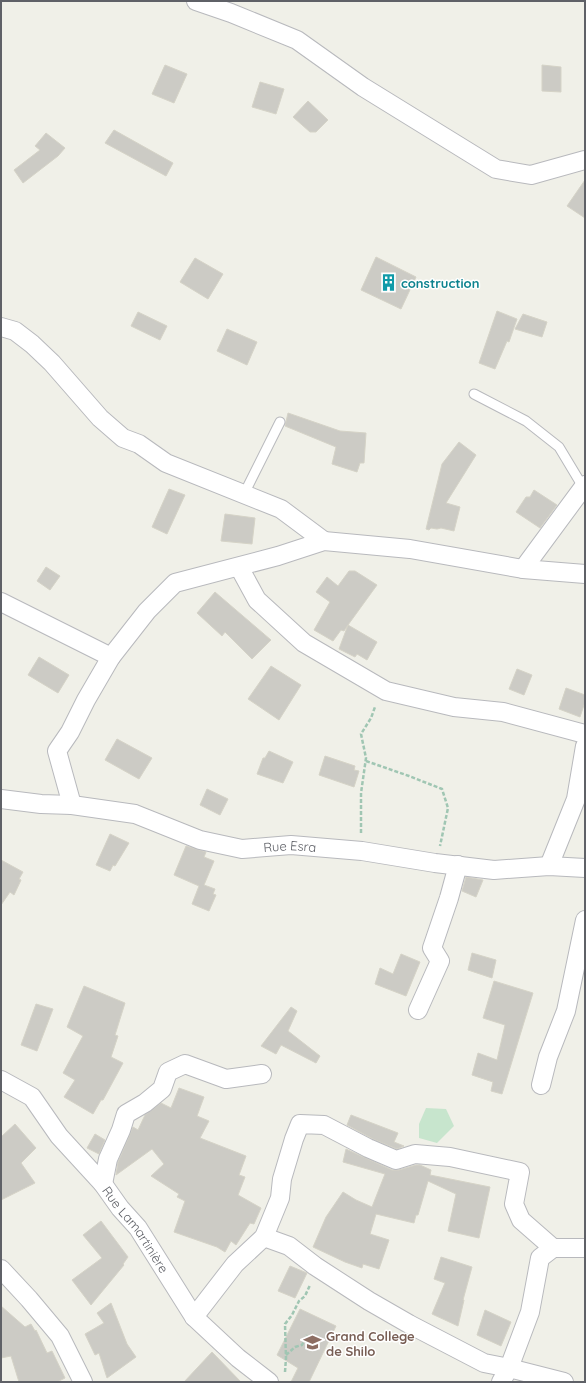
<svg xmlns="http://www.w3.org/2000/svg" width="586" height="1383" font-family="Quicksand,sans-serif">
	<rect width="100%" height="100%" fill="#f0f0e8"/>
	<!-- green -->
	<polygon fill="#c7e5cd" points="426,1108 446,1109 454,1126 437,1143 419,1138 419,1124"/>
	<!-- building -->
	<g fill="#cccbc5" stroke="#d5d3c7">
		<polygon points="165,65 187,74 174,103 152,94"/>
		<polygon points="542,65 561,67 561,92 542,91"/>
		<polygon points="260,82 284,89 276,114 252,107"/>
		<polygon points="308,101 328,120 316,132 310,132 293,117"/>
		<polygon points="114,130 173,163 166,176 105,143"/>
		<polygon points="46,133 65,148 58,156 23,183 14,170 40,150 35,146"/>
		<polygon points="585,180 585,218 567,206"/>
		<polygon points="376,257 416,277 401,309 361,290"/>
		<polygon points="195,258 223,274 208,299 180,282"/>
		<polygon points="497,311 517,319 509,342 507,341 495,369 479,363"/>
		<polygon points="138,312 167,326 160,340 131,326"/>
		<polygon points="523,314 547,322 542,337 515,329"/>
		<polygon points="227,329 257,342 247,365 217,351"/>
		<polygon points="288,413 340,431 366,433 364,463 360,463 357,472 332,464 336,447 285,426"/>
		<polygon points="459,442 476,455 446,503 460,507 454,531 441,528 437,529 431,528 429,530 426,529 442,464"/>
		<polygon points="169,489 185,495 167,534 152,527"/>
		<polygon points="534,490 557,505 540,528 516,512 526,497 530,497"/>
		<polygon points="225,514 255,518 252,544 221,541"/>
		<polygon points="46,567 60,576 50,590 37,581"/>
		<polygon points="349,571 355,571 377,585 348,625 377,642 367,660 357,654 355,657 339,649 348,625 344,631 341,630 333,641 314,630 330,602 316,592 327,577 338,586"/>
		<polygon points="215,592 271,640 252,659 225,632 222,636 197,613"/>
		<polygon points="39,657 69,675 58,693 28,675"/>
		<polygon points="271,666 301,685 279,720 248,699"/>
		<polygon points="517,669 532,675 524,695 509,689"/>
		<polygon points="566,688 585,695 585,702 580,717 559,709"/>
		<polygon points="117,739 152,758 139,779 105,760"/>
		<polygon points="269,751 293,762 283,783 257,774 263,758 265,758"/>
		<polygon points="325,756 355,766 354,770 359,771 354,787 319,775"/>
		<polygon points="207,789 228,799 220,815 200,805"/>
		<polygon points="110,834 129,843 115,866 113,865 110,871 96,865"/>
		<polygon points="186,846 206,852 204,857 214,861 204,885 215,889 213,894 216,895 209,911 192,904 199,886 174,875"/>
		<polygon points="1,860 23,872 19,879 21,880 14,895 10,892 1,905"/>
		<polygon points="466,877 483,880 476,897 462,891"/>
		<polygon points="472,953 496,960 492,978 468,970"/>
		<polygon points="401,954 420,962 406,996 375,984 380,968 393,974"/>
		<polygon points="494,981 533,993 502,1094 491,1091 493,1082 472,1075 478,1053 497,1060 505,1025 483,1018"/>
		<polygon points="84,986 125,1003 115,1035 118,1036 111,1057 123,1063 103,1100 101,1100 93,1114 64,1097 75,1080 63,1073 83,1036 67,1027"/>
		<polygon points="36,1004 53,1009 37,1051 21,1045"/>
		<polygon points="291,1007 297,1011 288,1031 320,1056 316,1063 281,1045 276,1054 261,1046"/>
		<polygon points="179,1088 204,1097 197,1116 209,1121 200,1138 246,1156 239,1175 245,1177 238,1195 261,1208 254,1224 250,1223 236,1245 231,1241 225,1252 217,1247 174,1232 185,1201 177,1197 179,1194 151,1176 164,1164 152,1149 116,1175 118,1162 133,1127 138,1130 145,1115 161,1103 171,1108"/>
		<polygon points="351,1115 398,1133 394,1142 404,1146 397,1149 373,1139 347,1125"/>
		<polygon points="15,1124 36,1148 21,1163 35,1183 1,1200 1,1137"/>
		<polygon points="95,1134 105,1140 99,1154 87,1148"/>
		<polygon points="346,1149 392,1170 399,1170 416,1165 420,1165 431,1170 430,1175 490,1187 479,1238 448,1231 456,1194 428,1181 418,1215 416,1215 414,1223 376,1214 370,1234 389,1240 379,1269 363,1264 362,1268 345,1262 313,1247 326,1217 343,1192 356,1200 372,1207 385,1174 343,1162"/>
		<polygon points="101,1221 128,1257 123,1264 124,1265 91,1305 72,1280 102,1258 83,1235"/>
		<polygon points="441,1257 472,1267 463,1300 464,1300 458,1326 432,1314 445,1283 434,1279"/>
		<polygon points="290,1266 307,1273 295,1298 278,1291"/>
		<polygon points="111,1303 127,1344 136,1357 107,1378 99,1353 95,1355 85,1334 104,1323 97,1313"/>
		<polygon points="1,1306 25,1327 31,1324 35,1331 36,1330 47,1353 52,1351 65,1378 57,1382 19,1382 11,1356 1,1358"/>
		<polygon points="300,1309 336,1326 309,1382 291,1382 298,1368 277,1355"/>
		<polygon points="485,1310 511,1322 501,1346 477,1335"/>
		<polygon points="212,1352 241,1382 184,1382"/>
	</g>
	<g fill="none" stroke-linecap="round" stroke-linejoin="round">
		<defs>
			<g id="service">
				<polyline points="474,394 526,421 559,447 583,487"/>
				<polyline points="244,494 280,422"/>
			</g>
			<g id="minor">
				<polyline points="196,1 231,13 297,40 363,87 496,169 531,175 585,160"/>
				<polyline points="1,327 15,331 32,344 52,363 100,418 123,438 139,444 166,463 281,509 324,541"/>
				<polyline points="239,567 257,600 304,643 386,691 454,707 503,712 585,734"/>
				<polyline points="523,569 585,485"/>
				<polyline points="1,602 111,657 147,611 175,583 278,556 324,541 410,549 523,569 585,574"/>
				<path id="s1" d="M1,799L41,804L72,805L135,814L200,840L242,849L291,845L362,851L435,863L494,870L549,866L585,868"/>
				<polyline points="72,805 57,751 70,732 86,700 111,657"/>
				<polyline points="549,866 576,799 585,746"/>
				<polyline points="418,1010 440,961 432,948 449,898 458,865"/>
				<path id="s2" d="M1,1080L32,1097L59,1136L103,1184L120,1208L138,1228L194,1317L238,1358L269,1382"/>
				<polyline points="541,1085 548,1057 566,1011 585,920"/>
				<polyline points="103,1184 108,1159 121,1130 126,1114 145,1103 162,1089 168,1072 185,1064 226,1079 262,1074"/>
				<polyline points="264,1237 289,1246 315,1266 369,1301 409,1324 484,1363 509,1368 564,1382"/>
				<polyline points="1,1269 29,1299 60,1336 83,1382"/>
				<polyline points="194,1317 235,1264 264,1237 280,1198 282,1179 294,1139 300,1124 324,1125 368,1148 396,1160 415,1154 450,1157 520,1172 514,1204 521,1220 553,1248"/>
				<polyline points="501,1382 509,1368 530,1312 540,1258 553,1248 585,1248"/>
			</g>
		</defs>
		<!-- service casing -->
		<use href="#service" stroke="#b8b9bd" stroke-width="11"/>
		<!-- minor casing -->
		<use href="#minor" stroke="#b8b9bd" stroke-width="20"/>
		<!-- path -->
		<g stroke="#a0c6b3" stroke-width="2.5" stroke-dasharray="4 2" stroke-linecap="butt">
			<polyline points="366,761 409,776 442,789 448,808 440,846"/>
			<polyline points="361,833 361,793 366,758 361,734 371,718 375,707"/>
			<polyline points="286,1355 295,1347 302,1345 307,1335"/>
			<polyline points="285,1372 286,1358 285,1324 292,1315 299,1301 305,1296 310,1285"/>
		</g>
		<!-- service -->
		<use href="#service" stroke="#fff" stroke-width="9"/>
		<!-- minor -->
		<use href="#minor" stroke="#fff" stroke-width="18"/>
	</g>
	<!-- icons -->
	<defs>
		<symbol id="building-bare" viewBox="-9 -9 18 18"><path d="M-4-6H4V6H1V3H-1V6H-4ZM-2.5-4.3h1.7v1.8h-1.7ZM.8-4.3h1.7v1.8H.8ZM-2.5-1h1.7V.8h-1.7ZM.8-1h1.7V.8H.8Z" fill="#0f9aa8" stroke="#fff" stroke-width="2.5" paint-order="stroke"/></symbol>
		<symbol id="school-bare" viewBox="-9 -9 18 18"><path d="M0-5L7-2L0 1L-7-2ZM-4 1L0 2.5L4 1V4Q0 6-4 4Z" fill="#8d6e63" stroke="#fff" stroke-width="2.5" paint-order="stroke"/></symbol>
	</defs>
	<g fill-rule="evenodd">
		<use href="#building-bare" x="376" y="270" width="25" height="25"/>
		<use href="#school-bare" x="300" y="1330" width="25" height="25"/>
	</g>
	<g text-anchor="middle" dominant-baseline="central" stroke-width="3" stroke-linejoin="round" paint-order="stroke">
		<!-- culture labels -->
		<g font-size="13" font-weight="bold" fill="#0d838f" stroke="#fff" text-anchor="start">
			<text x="401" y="283">construction</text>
		</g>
		<!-- street labels -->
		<g font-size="13" fill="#5f6167" stroke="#fff">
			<text stroke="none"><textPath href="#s1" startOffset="296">Rue Esra</textPath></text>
			<text stroke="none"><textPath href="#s2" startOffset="204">Rue Lamartinière</textPath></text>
		</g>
		<!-- education labels -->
		<g font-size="13" font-weight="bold" fill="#785e54" stroke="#fff" text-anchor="start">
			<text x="326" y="1336">Grand College<tspan x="326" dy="15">de Shilo</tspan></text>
		</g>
	</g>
	<!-- border -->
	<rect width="586" height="1383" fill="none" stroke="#5f6167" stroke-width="4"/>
</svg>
